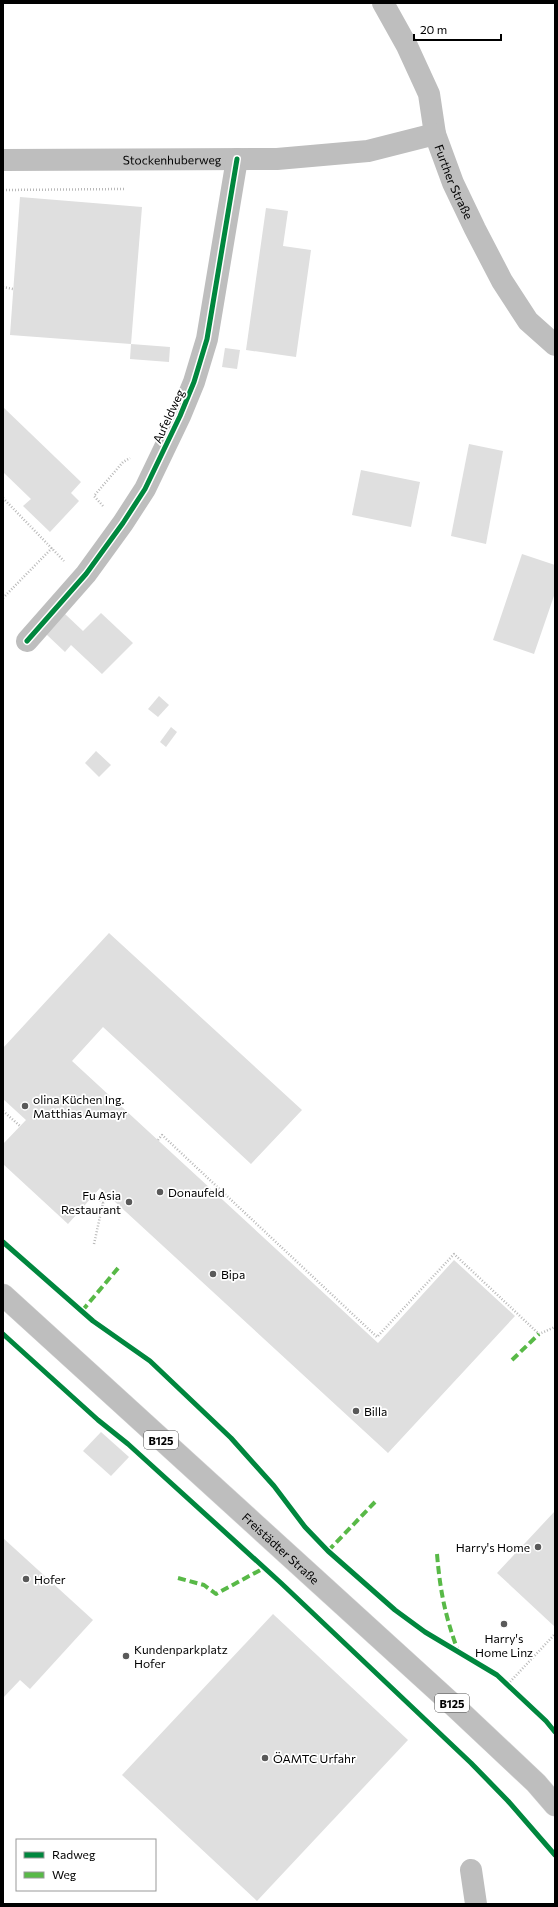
<svg xmlns="http://www.w3.org/2000/svg" width="558" height="1907" font-family="Commissioner,sans-serif">
	<rect width="100%" height="100%" fill="#fff"/>
	<!-- building -->
	<g fill="#dfdfdf">
		<polygon points="20,197 142,207 131,344 170,347 169,362 130,359 131,344 10,335"/>
		<polygon points="266,208 288,211 283,246 311,250 296,357 246,350"/>
		<polygon points="225,348 240,350 237,369 222,367"/>
		<polygon points="3,407 81,482 71,493 79,501 50,532 23,506 31,499 3,472"/>
		<polygon points="469,444 503,451 486,544 451,536"/>
		<polygon points="361,470 420,482 411,527 352,515"/>
		<polygon points="522,554 555,565 555,593 534,654 493,640"/>
		<polygon points="101,613 133,643 102,674 71,645 65,652 46,634 65,614 83,631"/>
		<polygon points="159,696 169,705 158,717 148,709"/>
		<polygon points="171,727 177,732 166,747 160,742"/>
		<polygon points="96,751 111,765 99,777 85,763"/>
		<polygon points="109,933 302,1110 251,1164 103,1027 72,1061 378,1343 454,1260 515,1316 388,1453 100,1188 68,1224 3,1164 3,1144 26,1120 3,1099 3,1048"/>
		<polygon points="101,1432 129,1457 111,1476 83,1451"/>
		<polygon points="555,1511 555,1627 497,1573"/>
		<polygon points="3,1538 93,1620 30,1689 20,1680 3,1698"/>
		<polygon points="273,1614 408,1740 257,1901 122,1775"/>
	</g>
	<g fill="none" stroke-linecap="round" stroke-linejoin="round">
		<defs>
			<g id="major">
				<path id="s3" d="M3,1295L451,1703L536,1783L555,1805"/>
			</g>
		</defs>
		<!-- major casing -->
		<use href="#major" stroke="#dbdbdb" stroke-width="23"/>
		<!-- path -->
		<g stroke="#b9b9b9" stroke-width="2.5" stroke-dasharray="1 2" stroke-linecap="butt">
			<polyline points="3,190 124,189"/>
			<polyline points="3,287 13,289"/>
			<polyline points="3,498 64,561"/>
			<polyline points="103,506 94,496 123,462 130,458"/>
			<polyline points="3,598 52,548"/>
			<polyline points="3,1111 20,1126"/>
			<polyline points="158,1140 162,1135 377,1337 454,1254 539,1334 555,1327"/>
			<polyline points="103,1203 109,1196"/>
			<polyline points="94,1244 103,1203 94,1195"/>
			<polyline points="508,1684 555,1634"/>
		</g>
		<!-- minor -->
		<g stroke="#bebebe" stroke-width="22">
			<path id="s1" d="M383,3L407,46L429,94L435,134L453,183L475,229L502,281L528,321L555,345"/>
			<path id="s2" d="M3,160L277,159L368,151L435,134"/>
			<polyline points="27,641 86,574 123,523 145,489 180,416 194,382 207,339 237,159"/>
			<polyline points="471,1870 476,1904"/>
		</g>
		<!-- major -->
		<use href="#major" stroke="#bebebe" stroke-width="22"/>
		<!-- quiet -->
		<g stroke="#58b947" stroke-width="4" stroke-dasharray="8 4" stroke-linecap="butt">
			<polyline points="82,1311 119,1267"/>
			<polyline points="512,1360 539,1334"/>
			<polyline points="328,1551 375,1502"/>
			<path d="M437,1554C440,1590 445,1616 458,1651"/>
			<polyline points="178,1578 204,1585 216,1594 264,1568"/>
		</g>
		<defs>
			<g id="cycleway">
				<polyline points="27,641 86,574 123,523 145,489 180,416 194,382 207,339 237,159"/>
				<polyline points="3,1242 93,1321 150,1361 231,1438 274,1486 305,1527 328,1551 395,1610 425,1632 497,1675 546,1721 555,1732"/>
				<polyline points="3,1334 98,1420 128,1444 281,1583 471,1763 508,1801 555,1855"/>
			</g>
		</defs>
		<!-- cycleway casing -->
		<use href="#cycleway" stroke="#fff" stroke-width="8"/>
		<!-- cycleway -->
		<use href="#cycleway" stroke="#00873e" stroke-width="5"/>
	</g>
	<!-- markers -->
	<g fill="#595959" stroke="#fff" stroke-width="1.5">
		<circle cx="25" cy="1106" r="4"/>
		<circle cx="160" cy="1192" r="4"/>
		<circle cx="129" cy="1202" r="4"/>
		<circle cx="213" cy="1274" r="4"/>
		<circle cx="356" cy="1411" r="4"/>
		<circle cx="538" cy="1547" r="4"/>
		<circle cx="26" cy="1579" r="4"/>
		<circle cx="504" cy="1624" r="4"/>
		<circle cx="126" cy="1656" r="4"/>
		<circle cx="265" cy="1758" r="4"/>
	</g>
	<g text-anchor="middle" dominant-baseline="central" stroke-width="3.5" stroke-linejoin="round" paint-order="stroke">
		<!-- shield labels -->
		<g fill="#fff" stroke="#4c4c4c" stroke-width="1">
			<rect x="144" y="1431" width="34" height="18" rx="3"/>
			<rect x="435" y="1694" width="34" height="18" rx="3"/>
		</g>
		<g font-size="11" font-weight="bold" fill="#000">
			<text x="161" y="1440">B125</text>
			<text x="452" y="1703">B125</text>
		</g>
		<!-- street labels -->
		<g font-size="12" fill="#000" stroke="#fff">
			<text stroke="none"><textPath href="#s2" startOffset="169">Stockenhuberweg</textPath></text>
			<text stroke="none"><textPath href="#s1" startOffset="194">Further Straße</textPath></text>
			<text transform="translate(168 416) rotate(-65)">Aufeldweg</text>
			<text stroke="none"><textPath href="#s3" startOffset="376">Freistädter Straße</textPath></text>
		</g>
		<!-- poi labels -->
		<g font-size="12" fill="#000" stroke="#fff" text-anchor="start">
			<text x="33" y="1099">olina Küchen Ing.<tspan x="33" dy="14">Matthias Aumayr</tspan></text>
			<text x="168" y="1192">Donaufeld</text>
			<text x="121" y="1195" text-anchor="end">Fu Asia<tspan x="121" dy="14">Restaurant</tspan></text>
			<text x="221" y="1274">Bipa</text>
			<text x="364" y="1411">Billa</text>
			<text x="530" y="1547" text-anchor="end">Harry's Home</text>
			<text x="34" y="1579">Hofer</text>
			<text x="504" y="1638" text-anchor="middle">Harry's<tspan x="504" dy="14">Home Linz</tspan></text>
			<text x="134" y="1649">Kundenparkplatz<tspan x="134" dy="14">Hofer</tspan></text>
			<text x="273" y="1758">ÖAMTC Urfahr</text>
		</g>
	</g>
	<!-- border -->
	<rect width="558" height="1907" fill="none" stroke="#000000" stroke-width="8"/>
	<!-- legend -->
	<rect x="16" y="1839" width="140" height="52" fill="#ffffff" stroke="#999999"/>
	<rect x="24" y="1852" width="20" height="6" fill="#00873e" stroke="#999999"/>
	<text x="52" y="1859" font-size="12" fill="#000000">Radweg</text>
	<rect x="24" y="1872" width="20" height="6" fill="#58b947" stroke="#999999"/>
	<text x="52" y="1879" font-size="12" fill="#000000">Weg</text>
	<!-- scale -->
	<path d="M414 34v6h87v-6" fill="none" stroke="#000000" stroke-width="2"/>
	<text x="420" y="34" font-size="12" fill="#000000" stroke="#ffffff" stroke-width="3" paint-order="stroke">20 m</text>
</svg>
